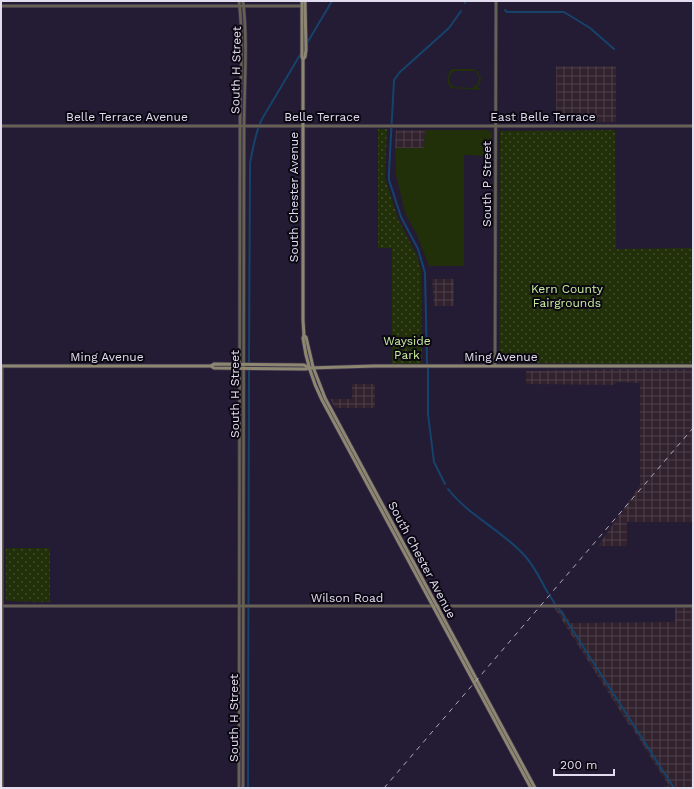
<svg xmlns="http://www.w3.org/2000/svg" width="694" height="789" font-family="'Work Sans',sans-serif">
	<defs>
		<pattern id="industrial-grid" width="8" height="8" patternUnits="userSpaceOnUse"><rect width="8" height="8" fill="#31222d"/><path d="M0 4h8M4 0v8" fill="none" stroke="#4f424c"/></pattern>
		<pattern id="park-dots" width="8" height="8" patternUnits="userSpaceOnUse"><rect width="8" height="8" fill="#213009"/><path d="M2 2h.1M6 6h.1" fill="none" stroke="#414e2d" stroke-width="1.8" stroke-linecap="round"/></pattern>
	</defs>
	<rect width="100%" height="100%" fill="#241b34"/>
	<!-- industrial -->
	<g fill="url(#industrial-grid)">
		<rect x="556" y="66" width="60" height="56"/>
		<polygon points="396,130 425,130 424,148 395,148"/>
		<polygon points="432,279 454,279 454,306 434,306"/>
		<polygon points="618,369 693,369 693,522 627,522 627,546 598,546 640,485 640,383 618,382 613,385 526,384 526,371"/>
		<polygon points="352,384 375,384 375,408 335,408 330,399 352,399"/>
		<polygon points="693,605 693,788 664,788 664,786 669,786 631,726 636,725 634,723 635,725 629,725 553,606 559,606 571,623 675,622 675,608"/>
	</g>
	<!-- green -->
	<g fill="#213009" fill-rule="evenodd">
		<path d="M452,69H473L478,71L481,78L480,84L477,87L480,88V90L451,88C446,82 446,74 452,69ZM454,71H476L479,77L478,84L472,88L454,87C448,82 447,76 454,71Z"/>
		<polygon points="425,130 488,130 492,133 491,156 464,155 464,266 429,266 417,235 405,213 396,175 395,148 424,148"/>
	</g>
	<!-- park -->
	<g fill="url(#park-dots)">
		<polygon points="378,129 387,129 385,178 399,221 417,255 421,271 422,364 392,364 392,248 378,248"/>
		<polygon points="615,130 616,249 693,248 693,365 499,363 500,131"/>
		<polygon points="6,548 50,548 50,602 6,601"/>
	</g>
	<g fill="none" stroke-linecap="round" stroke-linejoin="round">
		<!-- canal -->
		<g stroke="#16436c" stroke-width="2">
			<polyline points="465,3 465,1"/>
			<polyline points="505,10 507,12 564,12 590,28 614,49"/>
			<polyline points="427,364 425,273 418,249 401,217 389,180 389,172 394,80 400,72 449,28 461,11"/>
			<path d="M249,365L250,163C253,148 255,133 262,119L332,1"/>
			<polyline points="428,368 428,414 434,462 445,484"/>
			<path d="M448,489C469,516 503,531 525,556C535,567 541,581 548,593"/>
			<polyline points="550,596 555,604"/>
			<polyline points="559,609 674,788"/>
			<polyline points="248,788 249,369"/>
		</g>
		<defs>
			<g id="tertiary">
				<polyline points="1,6 302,6"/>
				<polyline points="1,126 391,126"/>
				<polyline points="392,126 693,126"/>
				<polyline points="495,366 496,1"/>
				<polyline points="1,606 693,606"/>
				<polyline points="2,788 2,366"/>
				<path d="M239,788L240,126C240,85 244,43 239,1"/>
				<path d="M243,788L244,131C244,87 248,44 243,1"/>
			</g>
			<g id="secondary">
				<polyline points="302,1 302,57 303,59 303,320 304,336 306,337 313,367 325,398 535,788"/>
				<polyline points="303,59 305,57 306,50 305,1"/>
				<path d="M304,336L303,338C306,360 312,380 322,400L531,788"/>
				<polyline points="1,366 211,366 214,364 304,365 309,368"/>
				<polyline points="211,366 214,368 306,369 309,368 375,366 693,366"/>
			</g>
		</defs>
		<!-- tertiary casing -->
		<use href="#tertiary" stroke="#3f364e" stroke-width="4"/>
		<!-- secondary casing -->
		<use href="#secondary" stroke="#3f364e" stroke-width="4.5"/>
		<!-- tertiary -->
		<use href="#tertiary" stroke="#666153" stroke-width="2.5"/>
		<!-- secondary -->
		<use href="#secondary" stroke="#8d8670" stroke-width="3"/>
		<!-- rail -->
		<polyline stroke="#b0a9bd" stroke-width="1" stroke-dasharray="5 5" stroke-linecap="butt" points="384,788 693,428"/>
	</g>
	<g text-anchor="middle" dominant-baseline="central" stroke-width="4" stroke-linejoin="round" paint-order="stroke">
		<!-- street labels -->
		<g font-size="12" fill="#e2ddee" stroke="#0b0813">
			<text transform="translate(236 70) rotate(-89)">South H Street</text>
			<text x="127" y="117">Belle Terrace Avenue</text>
			<text x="322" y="117">Belle Terrace</text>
			<text x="543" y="117">East Belle Terrace</text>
			<text transform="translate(487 184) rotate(-90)">South P Street</text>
			<text transform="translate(294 197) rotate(-90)">South Chester Avenue</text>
			<text x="107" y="357">Ming Avenue</text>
			<text x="501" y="357">Ming Avenue</text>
			<text transform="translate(235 394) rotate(-90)">South H Street</text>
			<text transform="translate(422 560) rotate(62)">South Chester Avenue</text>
			<text x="347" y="598">Wilson Road</text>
			<text transform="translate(234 718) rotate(-90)">South H Street</text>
		</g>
		<!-- park labels -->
		<g font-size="12" fill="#caef9c" stroke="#0b0813">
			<text x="567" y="289">Kern County<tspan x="567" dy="14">Fairgrounds</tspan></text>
			<text x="407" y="341">Wayside<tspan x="407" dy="14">Park</tspan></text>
		</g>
	</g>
	<!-- border -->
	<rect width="694" height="789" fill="none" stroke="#e2ddee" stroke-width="4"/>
	<!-- scale -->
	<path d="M554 769v6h60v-6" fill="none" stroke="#e2ddee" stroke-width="2"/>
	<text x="560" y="769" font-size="12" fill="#e2ddee" stroke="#0b0813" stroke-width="3" paint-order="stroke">200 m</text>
</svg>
